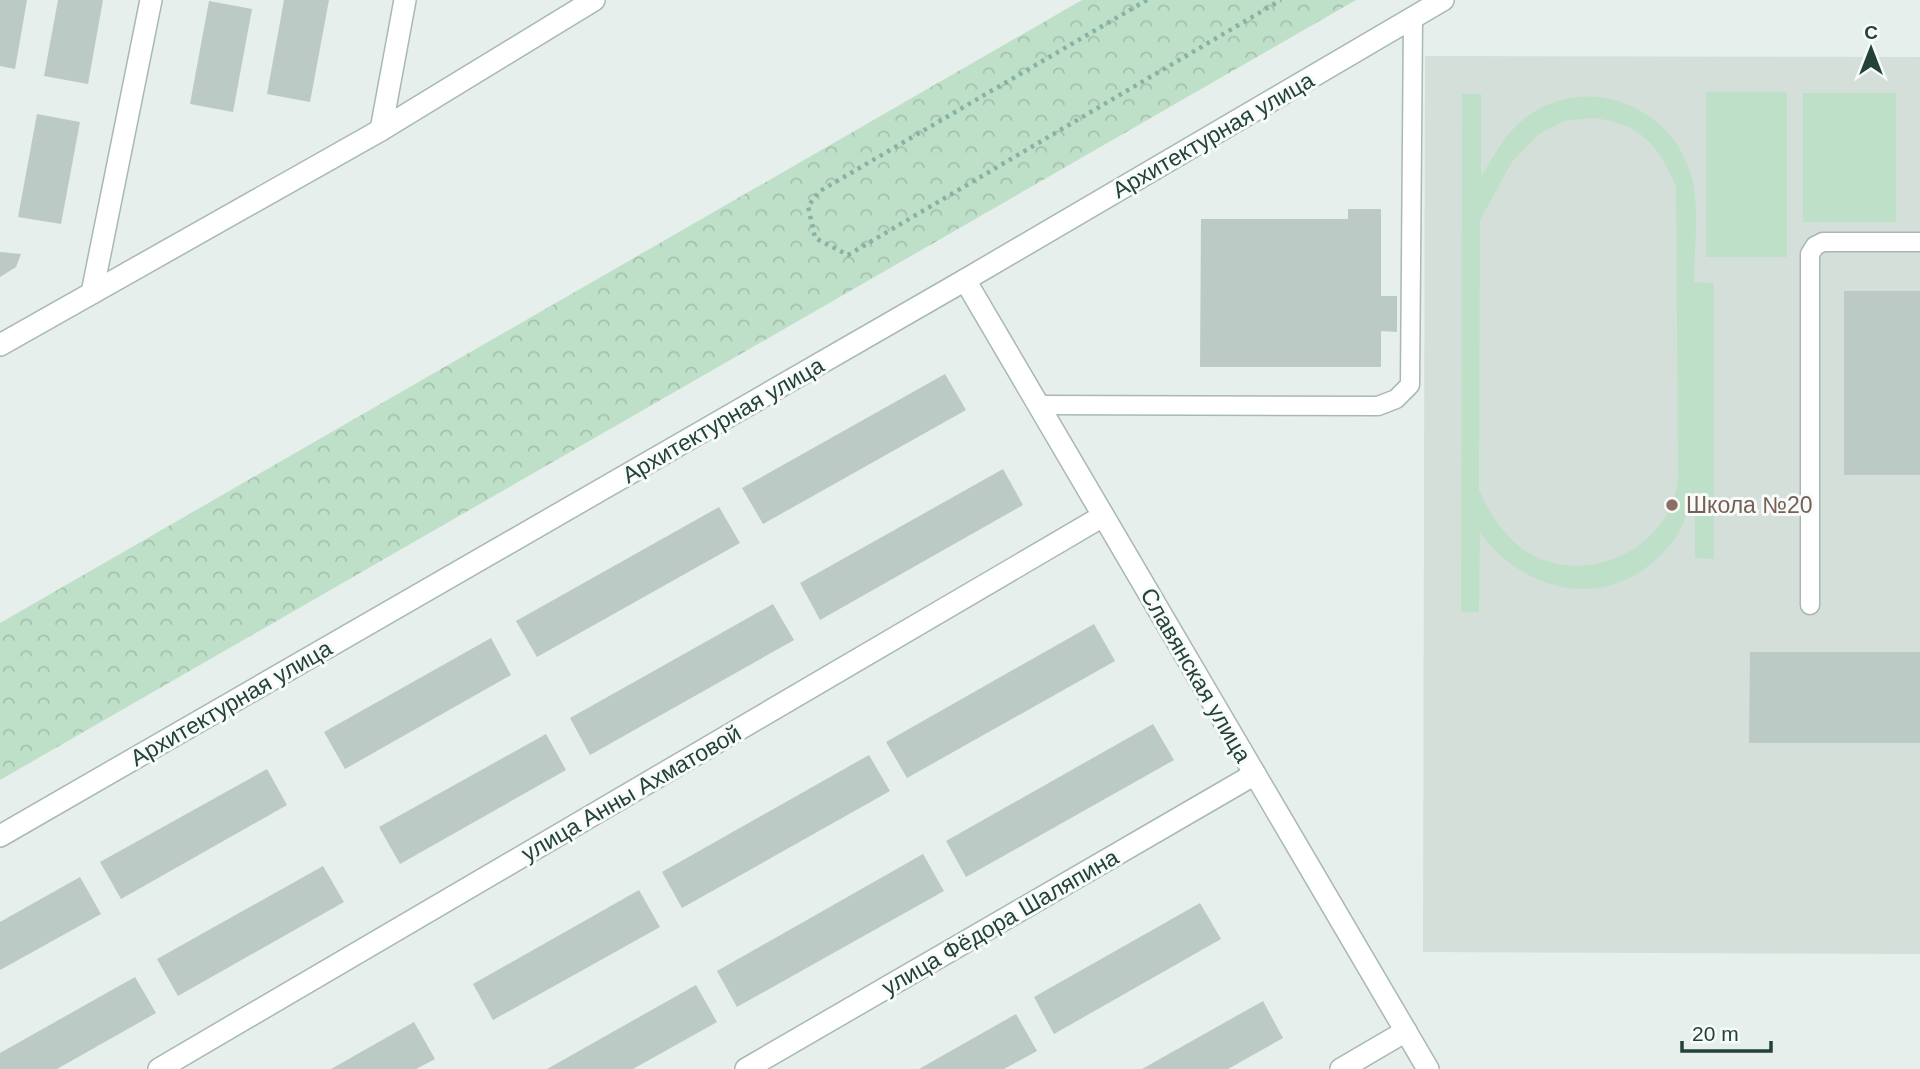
<svg xmlns="http://www.w3.org/2000/svg" width="1920" height="1069" font-family="Arial,sans-serif">
	<defs>
		<pattern id="forest-crowns" width="20" height="18" patternUnits="userSpaceOnUse" patternTransform="scale(1.75)"><rect width="20" height="18" fill="#bfe0c8"/><path d="M2 6a3 3 0 1 1 6 0M12 15a3 3 0 1 1 6 0" fill="none" stroke="#a4c1ad"/></pattern>
	</defs>
	<rect width="100%" height="100%" fill="#e6efeb"/>
	<!-- built -->
	<polygon fill="#d4dfda" points="1425,56 1920,57 1920,954 1423,952"/>
	<!-- forest -->
	<polygon fill="url(#forest-crowns)" points="1082,0 1356,0 0,780 0,623"/>
	<!-- park -->
	<g fill="#bfe0c8" fill-rule="evenodd">
		<rect x="1706" y="92" width="81" height="165"/>
		<rect x="1803" y="93" width="93" height="129"/>
		<path d="M1462,94H1481V177C1494,155 1507,130 1529,115C1588,74 1668,105 1690,171C1701,204 1694,247 1694,282L1714,283V559L1695,558V492C1688,509 1684,526 1673,541C1618,613 1530,599 1480,533L1479,612H1461ZM1593,118C1640,123 1659,145 1676,187L1678,479C1671,546 1593,586 1532,555C1509,543 1489,514 1479,490L1480,220L1512,162L1539,134L1564,121Z"/>
	</g>
	<!-- building -->
	<g fill="#bbcac4">
		<polygon points="0,0 27,0 15,69 0,66"/>
		<polygon points="58,0 103,0 88,84 44,76"/>
		<polygon points="284,0 329,0 310,102 267,94"/>
		<polygon points="209,1 252,9 233,112 190,104"/>
		<polygon points="37,114 80,122 61,224 18,217"/>
		<polygon points="1348,209 1381,209 1381,296 1397,296 1397,332 1381,331 1381,367 1200,367 1201,219 1348,219"/>
		<polygon points="0,252 21,254 16,267 0,277"/>
		<rect x="1844" y="291" width="76" height="184"/>
		<polygon points="945,374 966,410 763,524 742,488"/>
		<polygon points="1003,469 1023,505 820,620 800,583"/>
		<polygon points="719,507 740,543 537,657 516,621"/>
		<polygon points="773,604 794,640 590,755 570,718"/>
		<polygon points="1094,624 1115,661 907,778 886,742"/>
		<polygon points="491,638 511,675 345,769 324,732"/>
		<polygon points="1750,652 1920,652 1920,743 1749,743"/>
		<polygon points="1153,724 1174,760 966,877 946,841"/>
		<polygon points="546,734 566,770 400,864 379,827"/>
		<polygon points="869,755 890,791 682,908 662,872"/>
		<polygon points="267,769 287,805 121,899 100,862"/>
		<polygon points="923,854 944,891 737,1007 717,971"/>
		<polygon points="323,866 344,902 178,996 157,959"/>
		<polygon points="80,877 101,914 0,970 0,922"/>
		<polygon points="639,890 660,927 493,1020 473,984"/>
		<polygon points="1200,903 1221,939 1054,1034 1034,997"/>
		<polygon points="135,977 156,1013 57,1069 0,1069 0,1053"/>
		<polygon points="696,985 717,1022 633,1069 547,1069"/>
		<polygon points="1263,1001 1283,1038 1228,1069 1142,1069"/>
		<polygon points="1016,1014 1037,1051 1004,1069 919,1069"/>
		<polygon points="414,1022 435,1059 416,1069 331,1069"/>
	</g>
	<g fill="none" stroke-linecap="round" stroke-linejoin="round">
		<defs>
			<g id="lane">
				<polyline points="1038,405 1378,406 1396,399 1410,385 1413,18"/>
				<polyline points="1810,605 1810,254 1815,246 1823,242 1920,242"/>
			</g>
			<g id="street">
				<polyline points="381,130 405,0"/>
				<polyline points="965,280 1428,1069"/>
				<polyline points="92,293 151,0"/>
				<polyline points="0,345 381,130 594,0"/>
				<polyline points="0,836 965,280 1443,0"/>
				<polyline points="159,1069 1103,516"/>
				<polyline points="746,1069 1255,774"/>
				<polyline points="1341,1069 1406,1031"/>
			</g>
		</defs>
		<!-- lane casing -->
		<use href="#lane" stroke="#a8b8b2" stroke-width="21"/>
		<!-- street casing -->
		<use href="#street" stroke="#a8b8b2" stroke-width="24"/>
		<!-- path -->
		<polyline stroke="#86b3a5" stroke-width="4.5" stroke-dasharray="3.5 5" stroke-linecap="butt" points="1147,0 820,191 808,206 815,238 848,255 1281,0"/>
		<!-- lane -->
		<use href="#lane" stroke="#fff" stroke-width="18"/>
		<!-- street -->
		<use href="#street" stroke="#fff" stroke-width="21"/>
	</g>
	<!-- markers -->
	<circle fill="#8d6e63" stroke="#f7fbf9" stroke-width="2.5" cx="1672" cy="505" r="7"/>
	<g text-anchor="middle" dominant-baseline="central" stroke-width="6" stroke-linejoin="round" paint-order="stroke">
		<!-- street labels -->
		<g font-size="23" fill="#24423a" stroke="#f7fbf9">
			<text transform="translate(1213 135) rotate(-30)">Архитектурная улица</text>
			<text transform="translate(723 420) rotate(-30)">Архитектурная улица</text>
			<text transform="translate(1196 675) rotate(60)">Славянская улица</text>
			<text transform="translate(231 703) rotate(-30)">Архитектурная улица</text>
			<text transform="translate(631 793) rotate(-30)">улица Анны Ахматовой</text>
			<text transform="translate(1000 922) rotate(-30)">улица Фёдора Шаляпина</text>
		</g>
		<!-- education labels -->
		<g font-size="23" fill="#785e54" stroke="#f7fbf9" text-anchor="start">
			<text x="1686" y="505">Школа №20</text>
		</g>
	</g>
	<!-- north arrow -->
	<g transform="translate(1871 49)" stroke="#f7fbf9" stroke-width="5" paint-order="stroke">
	<path d="M0-5L12 26L0 18L-12 26Z" fill="#24423a"/>
	<text y="-10" font-size="19" font-weight="bold" text-anchor="middle" fill="#24423a">С</text>
	</g>
	<!-- scale -->
	<path d="M1682 1041v10h89v-10" fill="none" stroke="#24423a" stroke-width="3.5"/>
	<text x="1692" y="1041" font-size="21" fill="#24423a" stroke="#f7fbf9" stroke-width="5" paint-order="stroke">20 m</text>
</svg>
